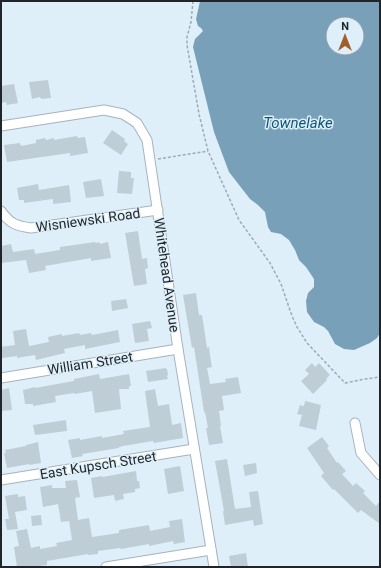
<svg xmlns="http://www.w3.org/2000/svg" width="381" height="568" font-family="Roboto,sans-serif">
	<rect width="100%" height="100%" fill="#dfeff9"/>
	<!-- water -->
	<path fill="#78a0b8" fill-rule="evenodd" d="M200,1H380V333L377,338L370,343L354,350L344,349L335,344L328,331L324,327L314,322L307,312L306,301L308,293L314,287V279L306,267L299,260L295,250L289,240L281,234L271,232L268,227L265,212L258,205L250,199L229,172L214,132L193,47L195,39L203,31L201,28L198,26L196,19ZM333,24H357V48H333Z"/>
	<!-- building -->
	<g fill="#becdd6">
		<polygon points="48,80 51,98 41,99 40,97 32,99 29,82"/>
		<polygon points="14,84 18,103 7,105 6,102 1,103 1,86"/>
		<polygon points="112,130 125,139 124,141 128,144 121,155 103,143"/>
		<polygon points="77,136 78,138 85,137 88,153 70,156 70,153 7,162 4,145 20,143 21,146 36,143 36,140 45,138 46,140 54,138 54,140"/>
		<polygon points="119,171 131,172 131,178 134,178 132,194 117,193"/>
		<polygon points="101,179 104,196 86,198 83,182"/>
		<polygon points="38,184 39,190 69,185 71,202 53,204 53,199 24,203 24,200 19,200 17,188"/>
		<polygon points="138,231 142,259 147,258 148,268 145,269 147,284 134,286 125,233"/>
		<polygon points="95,242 96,243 99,242 100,244 108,242 111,258 91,261 91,258 45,266 46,270 29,273 26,260 1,263 1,246 11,244 13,252 34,249 35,254 60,250 60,247"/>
		<polygon points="196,293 199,315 202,315 207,348 209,347 211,362 212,367 207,368 210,384 226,382 225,379 238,377 241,393 222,396 224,410 219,411 221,426 220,426 223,443 209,445 206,428 208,428 205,412 204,412 194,347 192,348 183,295"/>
		<polygon points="126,299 128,308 112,311 111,301"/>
		<polygon points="150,321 152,328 147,329 149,341 135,343 132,324"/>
		<polygon points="26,329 29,346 49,342 48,337 62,334 62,336 79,333 80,335 91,333 92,335 118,330 120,342 85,349 85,345 64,349 65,353 36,360 35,355 17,358 17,356 2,358 1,347 15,345 13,331"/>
		<polygon points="312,363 315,367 319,363 330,375 326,379 327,380 313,394 301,381 309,374 305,370"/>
		<polygon points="166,368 166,369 167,369 168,375 167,376 168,379 148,382 146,371"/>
		<polygon points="99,374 100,379 129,374 131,386 129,386 129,389 119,389 121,409 95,413 92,391 75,394 74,393 55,396 56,402 33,406 33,404 25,404 23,390 35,387 35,388 74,381 74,379"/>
		<polygon points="9,388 12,410 1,411 1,390"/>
		<polygon points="155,389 158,406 169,404 172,425 181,423 183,438 154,443 153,441 123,446 119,447 119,448 82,454 83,456 72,458 68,440 80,438 80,440 102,436 102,438 124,434 123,431 150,427 145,391"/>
		<polygon points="305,401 321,405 316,430 299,426 302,415 297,414 300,405 304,406"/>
		<polygon points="66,420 67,431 35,435 33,425"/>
		<polygon points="322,437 329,446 327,448 337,463 338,462 346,471 342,474 353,486 356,483 365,491 363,493 376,506 380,501 380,524 361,510 358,513 334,489 333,490 321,476 324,473 307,448"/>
		<polygon points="38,442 41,463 29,465 29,464 7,468 4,453 6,453 5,450 26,446 26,445"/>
		<polygon points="227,459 235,509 251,507 249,492 258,491 263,524 254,526 253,520 225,525 223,511 224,511 215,461"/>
		<polygon points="256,463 257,473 245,476 243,465"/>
		<polygon points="180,466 184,491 168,494 164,469"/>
		<polygon points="136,471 137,481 139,481 140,488 135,489 135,492 123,494 124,499 115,501 114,495 94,498 91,478 102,476 102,477"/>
		<polygon points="77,480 80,497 75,498 78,520 89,518 92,537 119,533 119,530 149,525 150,531 170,527 169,521 182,519 185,542 174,544 173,541 149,546 149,544 121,549 120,548 98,551 98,554 88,555 88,554 47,561 47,565 32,567 17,567 14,547 19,546 16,531 27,529 31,548 40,546 40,549 57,546 56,543 72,540 69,521 61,522 58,504 43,507 40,487 52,485 52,488 66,488 65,481"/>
		<polygon points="18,494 18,497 25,496 27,510 15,512 18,529 7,530 5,519 9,519 5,496"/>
		<polygon points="41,515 42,525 32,526 31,516"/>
		<polygon points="246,553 248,567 231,567 229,556"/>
	</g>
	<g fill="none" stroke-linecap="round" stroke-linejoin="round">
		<defs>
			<g id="minor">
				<polyline points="1,126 104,110 123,114 137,123 147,140 178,349 214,567"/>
				<path d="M1,211C10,224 17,226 31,228L158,210"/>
				<polyline points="1,378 178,349"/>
				<polyline points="355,423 361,453 380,475"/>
				<polyline points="1,480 194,449"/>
				<polyline points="106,567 211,550"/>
			</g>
		</defs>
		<!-- minor casing -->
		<use href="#minor" stroke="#a5b3bd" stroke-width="11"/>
		<!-- path -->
		<g stroke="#9daab2" stroke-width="1.5" stroke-dasharray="3 2" stroke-linecap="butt">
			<polyline points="193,1 191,22 187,37 187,45 199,114 208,151 239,220 270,263 281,284 292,316 297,327 307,343 345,383 365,379 380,377"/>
			<polyline points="158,159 208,151"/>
		</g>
		<!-- minor -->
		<use href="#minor" stroke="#fff" stroke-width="9"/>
	</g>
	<g text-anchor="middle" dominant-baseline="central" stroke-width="3" stroke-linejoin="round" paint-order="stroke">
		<!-- street labels -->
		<g font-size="14" fill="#1f2529" stroke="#dfeff9">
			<text transform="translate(88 220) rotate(-8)">Wisniewski Road</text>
			<text transform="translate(167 275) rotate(82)">Whitehead Avenue</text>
			<text transform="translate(90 363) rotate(-9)">William Street</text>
			<text transform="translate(98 465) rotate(-9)">East Kupsch Street</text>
		</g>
		<!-- water labels -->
		<g font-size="15" font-style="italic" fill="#0e5779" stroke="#dfeff9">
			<text x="298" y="123">Townelake</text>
		</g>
	</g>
	<!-- border -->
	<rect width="381" height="568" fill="none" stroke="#1f2529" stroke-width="4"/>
	<!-- north arrow -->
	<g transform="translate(345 36)"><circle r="19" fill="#dfeff9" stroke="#929ea6"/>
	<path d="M0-3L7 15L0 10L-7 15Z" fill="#a05e2b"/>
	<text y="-6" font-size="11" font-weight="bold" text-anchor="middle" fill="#1f2529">N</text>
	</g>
</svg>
